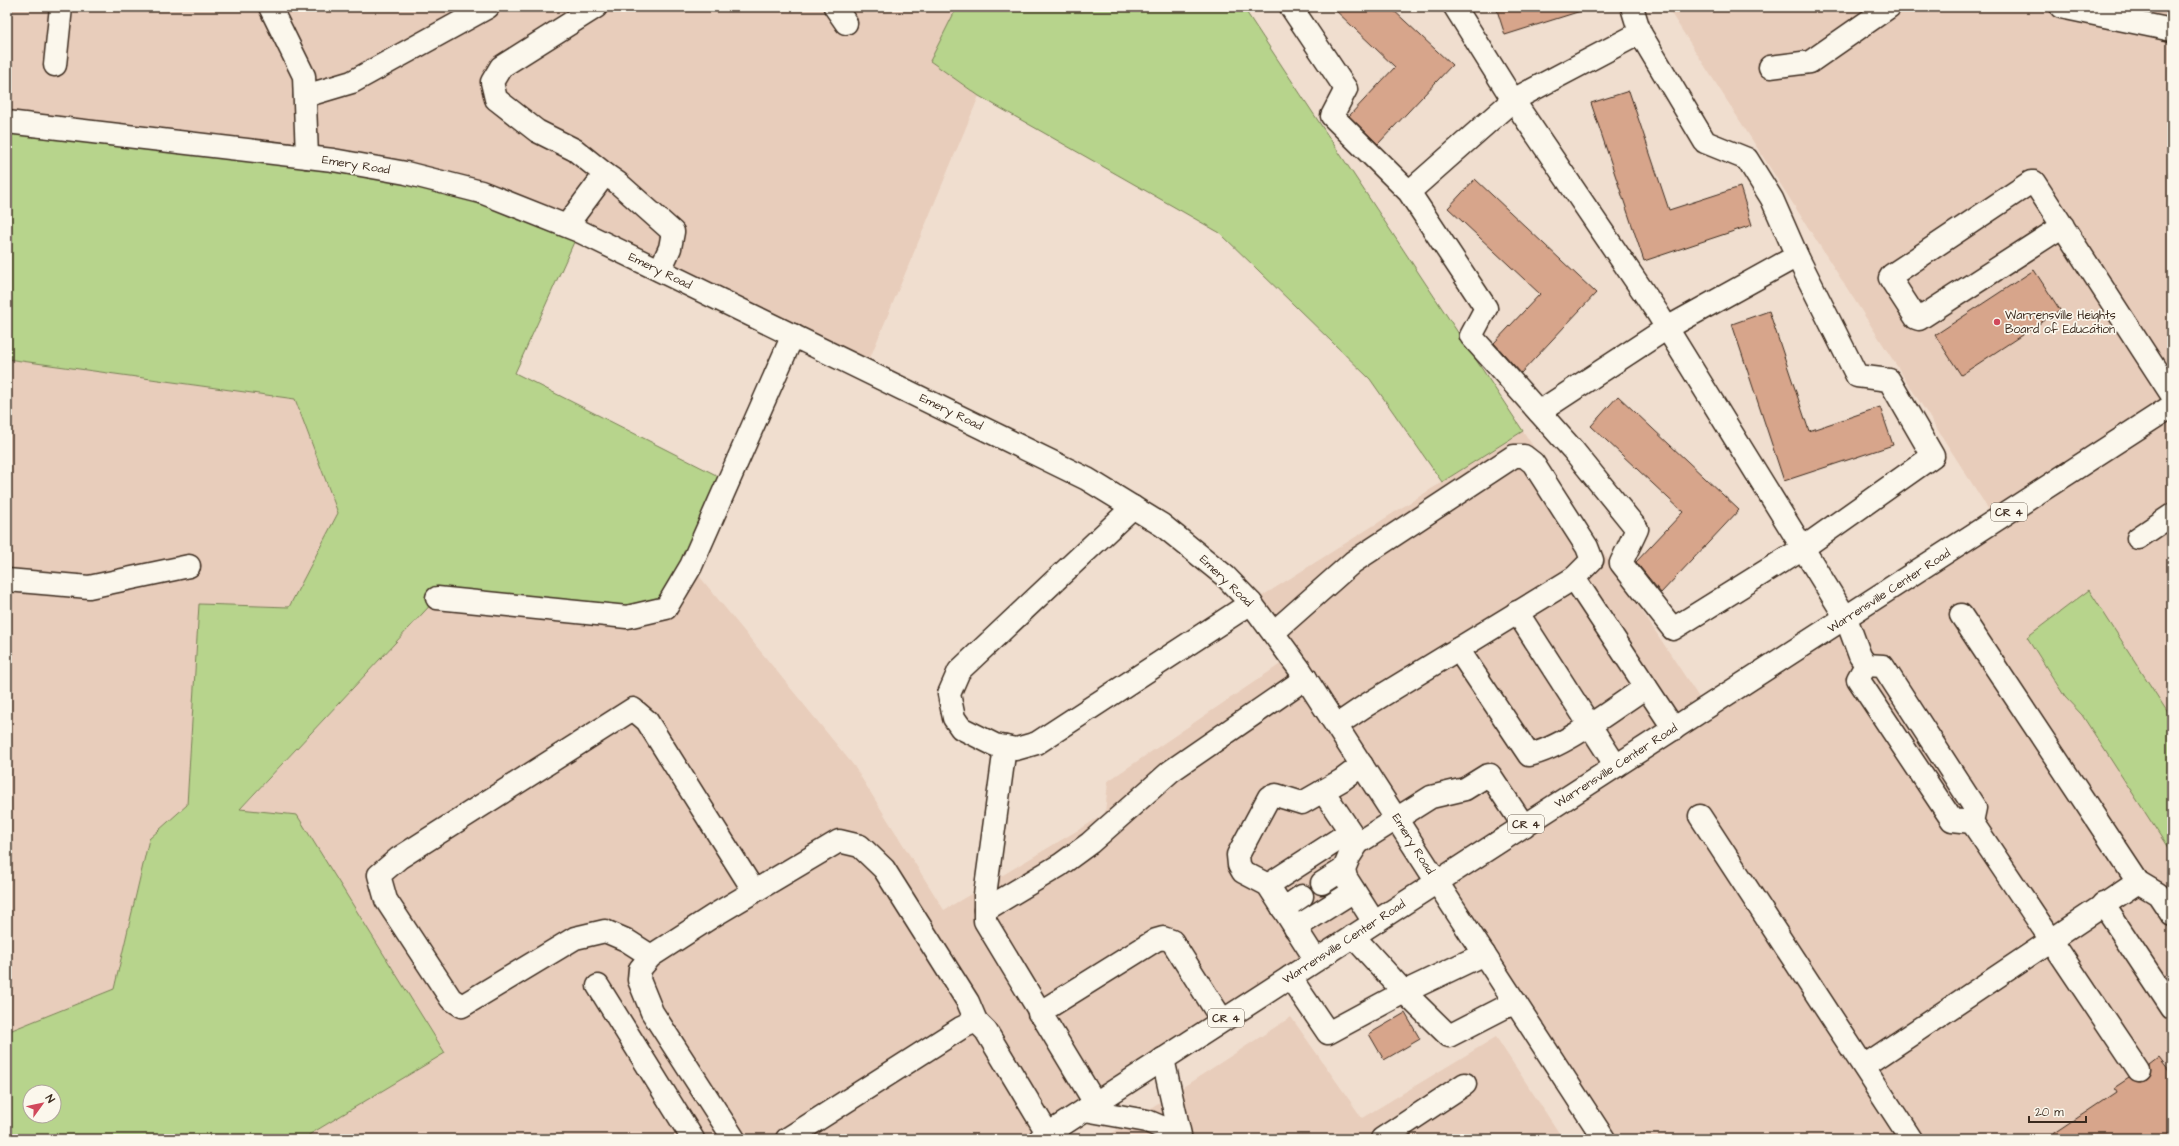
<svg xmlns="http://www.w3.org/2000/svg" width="2179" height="1146" font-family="'Architects Daughter',sans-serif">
	<rect width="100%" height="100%" fill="#f0decf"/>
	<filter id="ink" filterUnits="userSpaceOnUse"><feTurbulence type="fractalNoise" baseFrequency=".025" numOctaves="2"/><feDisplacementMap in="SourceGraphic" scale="8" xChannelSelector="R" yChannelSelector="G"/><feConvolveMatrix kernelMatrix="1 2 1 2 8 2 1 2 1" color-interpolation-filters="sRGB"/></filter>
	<g filter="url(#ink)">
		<!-- built -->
		<g fill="#e8cdbb">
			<polygon points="7,7 957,7 930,61 979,96 865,370 579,231 7,122"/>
			<polygon points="1667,7 2172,7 2172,1139 1604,1139 1436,882 1040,1139 302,1139 445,1052 240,810 437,598 691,566 854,766 944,910 1105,814 1108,781 1291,657 1251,603 1523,431 1706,708 1996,521"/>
			<polygon points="7,359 295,399 338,514 289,607 199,604 187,805 149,839 114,989 7,1032"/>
			<polygon points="1291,1017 1362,1118 1496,1037 1563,1139 1103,1139"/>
		</g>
		<!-- green -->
		<g fill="#b7d48c" stroke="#797f55" fill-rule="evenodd">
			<polygon points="957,7 1243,7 1523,431 1442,482 1370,379 1220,233 979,96 930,61"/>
			<path d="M7,122L333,160L579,231L515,373L728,481L666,608L437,598L240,809L297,815L445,1053L302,1139H7V1032L114,989L149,839L187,805L199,604L289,607L338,513L295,399L7,359ZM30,1092H54V1116H30Z"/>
			<polygon points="2089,590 2172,719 2172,854 2082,715 2065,697 2027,637"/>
		</g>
		<!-- building -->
		<g fill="#d7a58b" stroke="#3b2a1e">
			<polygon points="1332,7 1390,7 1452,65 1378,144 1349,116 1395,67"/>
			<polygon points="1496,7 1583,7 1584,10 1505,35"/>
			<polygon points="1629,91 1669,210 1740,187 1752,225 1644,261 1591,103"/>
			<polygon points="1475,179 1596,293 1521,373 1494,343 1540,294 1448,208"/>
			<polygon points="2034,270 2060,310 1961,375 1935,335"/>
			<polygon points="1769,311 1809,431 1880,407 1893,445 1784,481 1732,324"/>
			<polygon points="1618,396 1739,510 1661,593 1636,562 1683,512 1591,426"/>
			<polygon points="1405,1013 1420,1039 1384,1060 1369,1034"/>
			<polygon points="2159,1058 2172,1075 2172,1139 2046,1139 2116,1092 2114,1088 2129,1078 2139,1083 2146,1081 2150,1076 2150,1065"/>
		</g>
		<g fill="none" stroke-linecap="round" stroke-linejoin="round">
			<defs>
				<g id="minor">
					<polyline points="270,7 304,76 307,157"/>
					<polyline points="596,7 501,67 492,82 496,99 537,131 575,150 605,174"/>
					<polyline points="835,7 846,23"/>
					<polyline points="1291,7 1346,89 1332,116 1409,192 1486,308 1471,336 1573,450 1637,529 1621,563 1673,629 1803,548 1933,456 1889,380 1857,376 1797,256 1772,199 1747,159 1705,142 1640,33 1513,100 1409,192"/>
					<polyline points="1455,7 1513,100 1657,312 1846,618 1860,656 1866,665"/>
					<polyline points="1632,7 1640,33"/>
					<polyline points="2061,7 2172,30"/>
					<polyline points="55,65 61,7"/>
					<polyline points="1770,67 1810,62 1889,7"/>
					<polyline points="305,96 352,82 488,7"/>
					<polyline points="7,122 333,160 406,173 481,192 579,231 1087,479 1162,525 1225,576 1251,603 1301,671 1437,882"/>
					<polyline points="567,225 605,174 618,183 673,232 670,248 660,270"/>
					<polyline points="2063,226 1919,319 1916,318 1890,278 1892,275 2031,182 2034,182 2172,395"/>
					<polyline points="1539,412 1667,328 1797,256"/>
					<polyline points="1133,507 959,671 949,694 954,718 961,728 995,745 1016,749 1037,743 1251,603"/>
					<polyline points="2138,538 2172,515"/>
					<polyline points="1574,578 1674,729"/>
					<polyline points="7,580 89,587 189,566"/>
					<polyline points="437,598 627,617 666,608 691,566 793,335"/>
					<polyline points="1517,612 1616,766"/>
					<polyline points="1961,615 2138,882 2158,894 2172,915"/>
					<polyline points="1274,632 1353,562 1514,456 1524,456 1533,463 1587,547 1592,560 1574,578 1365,706 1337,725"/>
					<path d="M1458,649L1529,755C1565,747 1614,708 1646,687"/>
					<polygon points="1866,665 1883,666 1975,808 1972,822 1952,820 1858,679"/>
					<polyline points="1005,747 985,895 985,921 1095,1103"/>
					<polyline points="1323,791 1358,843"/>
					<polyline points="1700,816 1911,1139"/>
					<polyline points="1972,822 2139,1071"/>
					<polyline points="1322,883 1344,869"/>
					<polyline points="1268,885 1350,832"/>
					<polyline points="754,891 647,721 633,709 399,858 379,875 386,900 451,999 462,1006 575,938 605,931 626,940 651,956 713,916 839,841 860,846 884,869 968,1002 976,1021"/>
					<polyline points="2103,904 2172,1008"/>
					<polyline points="1283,909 1302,896"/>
					<polyline points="985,910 1060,865 1090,843 1171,771 1306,678"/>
					<polyline points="1374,922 1346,878 1344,869 1349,857 1358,843 1431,797 1465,789 1486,776 1490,775 1524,826"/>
					<polyline points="1295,928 1354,891"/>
					<polyline points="1353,936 1404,992 1449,1036 1515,1002"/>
					<polyline points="651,956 640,969 639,980 652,1012 734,1139"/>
					<polyline points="1316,960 1268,885 1243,872 1239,865 1238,855 1269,797 1276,795 1302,803 1342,780 1362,765"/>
					<polyline points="1290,977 1328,1033 1404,992 1484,954"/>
					<polyline points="598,986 693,1139"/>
					<polyline points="1039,1013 1156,940 1163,938 1172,941 1222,1020"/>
					<polyline points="1864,1066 2138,882"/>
					<polyline points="1085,1110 1147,1121 1180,1135 1163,1059"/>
					<polyline points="787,1139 961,1028 976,1021 986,1031 1048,1134"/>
					<polyline points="1382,1139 1465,1084"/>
				</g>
				<g id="major">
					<polyline points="1437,882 1604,1139"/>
					<polyline points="1040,1139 2172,406"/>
				</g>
			</defs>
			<!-- minor casing -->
			<use href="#minor" stroke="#3b2a1e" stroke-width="25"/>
			<!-- major casing -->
			<use href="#major" stroke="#3b2a1e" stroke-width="25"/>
			<!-- minor -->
			<use href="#minor" stroke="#fbf7ec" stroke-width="22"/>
			<!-- major -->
			<use href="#major" stroke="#fbf7ec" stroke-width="22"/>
		</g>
	</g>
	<!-- markers -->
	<circle fill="#d1495b" stroke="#fbf7ec" stroke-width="1.5" cx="1997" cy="322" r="4"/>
	<g text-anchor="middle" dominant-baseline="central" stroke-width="3.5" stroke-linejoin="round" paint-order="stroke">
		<!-- shield labels -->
		<g fill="#fbf7ec" stroke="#75685c" stroke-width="1">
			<rect x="1991" y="503" width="36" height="18" rx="3"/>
			<rect x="1508" y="815" width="36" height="18" rx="3"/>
			<rect x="1208" y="1009" width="36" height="18" rx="3"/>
		</g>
		<g font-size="11" font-weight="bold" fill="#3b2a1e">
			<text x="2009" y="512">CR 4</text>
			<text x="1526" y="824">CR 4</text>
			<text x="1226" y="1018">CR 4</text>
		</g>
		<!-- street labels -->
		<g font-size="12" fill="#3b2a1e" stroke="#fbf7ec">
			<text transform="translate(356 165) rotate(9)">Emery Road</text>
			<text transform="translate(660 271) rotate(26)">Emery Road</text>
			<text transform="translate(951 412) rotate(26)">Emery Road</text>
			<text transform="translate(1226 581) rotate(44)">Emery Road</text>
			<text transform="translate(1889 591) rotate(-33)">Warrensville Center Road</text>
			<text transform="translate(1616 766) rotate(-33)">Warrensville Center Road</text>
			<text transform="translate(1413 844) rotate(58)">Emery Road</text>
			<text transform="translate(1344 942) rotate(-33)">Warrensville Center Road</text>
		</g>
		<!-- poi labels -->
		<g font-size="12" fill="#3b2a1e" stroke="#fbf7ec" text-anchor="start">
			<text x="2005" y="315">Warrensville Heights<tspan x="2005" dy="14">Board of Education</tspan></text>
		</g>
	</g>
	<!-- margin -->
	<rect width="2179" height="1146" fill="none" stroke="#fbf7ec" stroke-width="24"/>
	<rect x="12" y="12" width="2155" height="1122" fill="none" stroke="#3b2a1e" stroke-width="1.5" filter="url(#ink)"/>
	<!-- north arrow -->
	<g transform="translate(42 1104) rotate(57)"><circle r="19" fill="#fbf7ec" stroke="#aea59a"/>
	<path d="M0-3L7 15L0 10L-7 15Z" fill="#d1495b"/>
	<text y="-6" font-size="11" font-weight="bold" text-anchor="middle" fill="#3b2a1e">N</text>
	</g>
	<!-- scale -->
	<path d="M2029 1116v6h57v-6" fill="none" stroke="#3b2a1e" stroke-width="2"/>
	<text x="2035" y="1116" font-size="12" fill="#3b2a1e" stroke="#fbf7ec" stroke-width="3" paint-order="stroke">20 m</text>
</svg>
